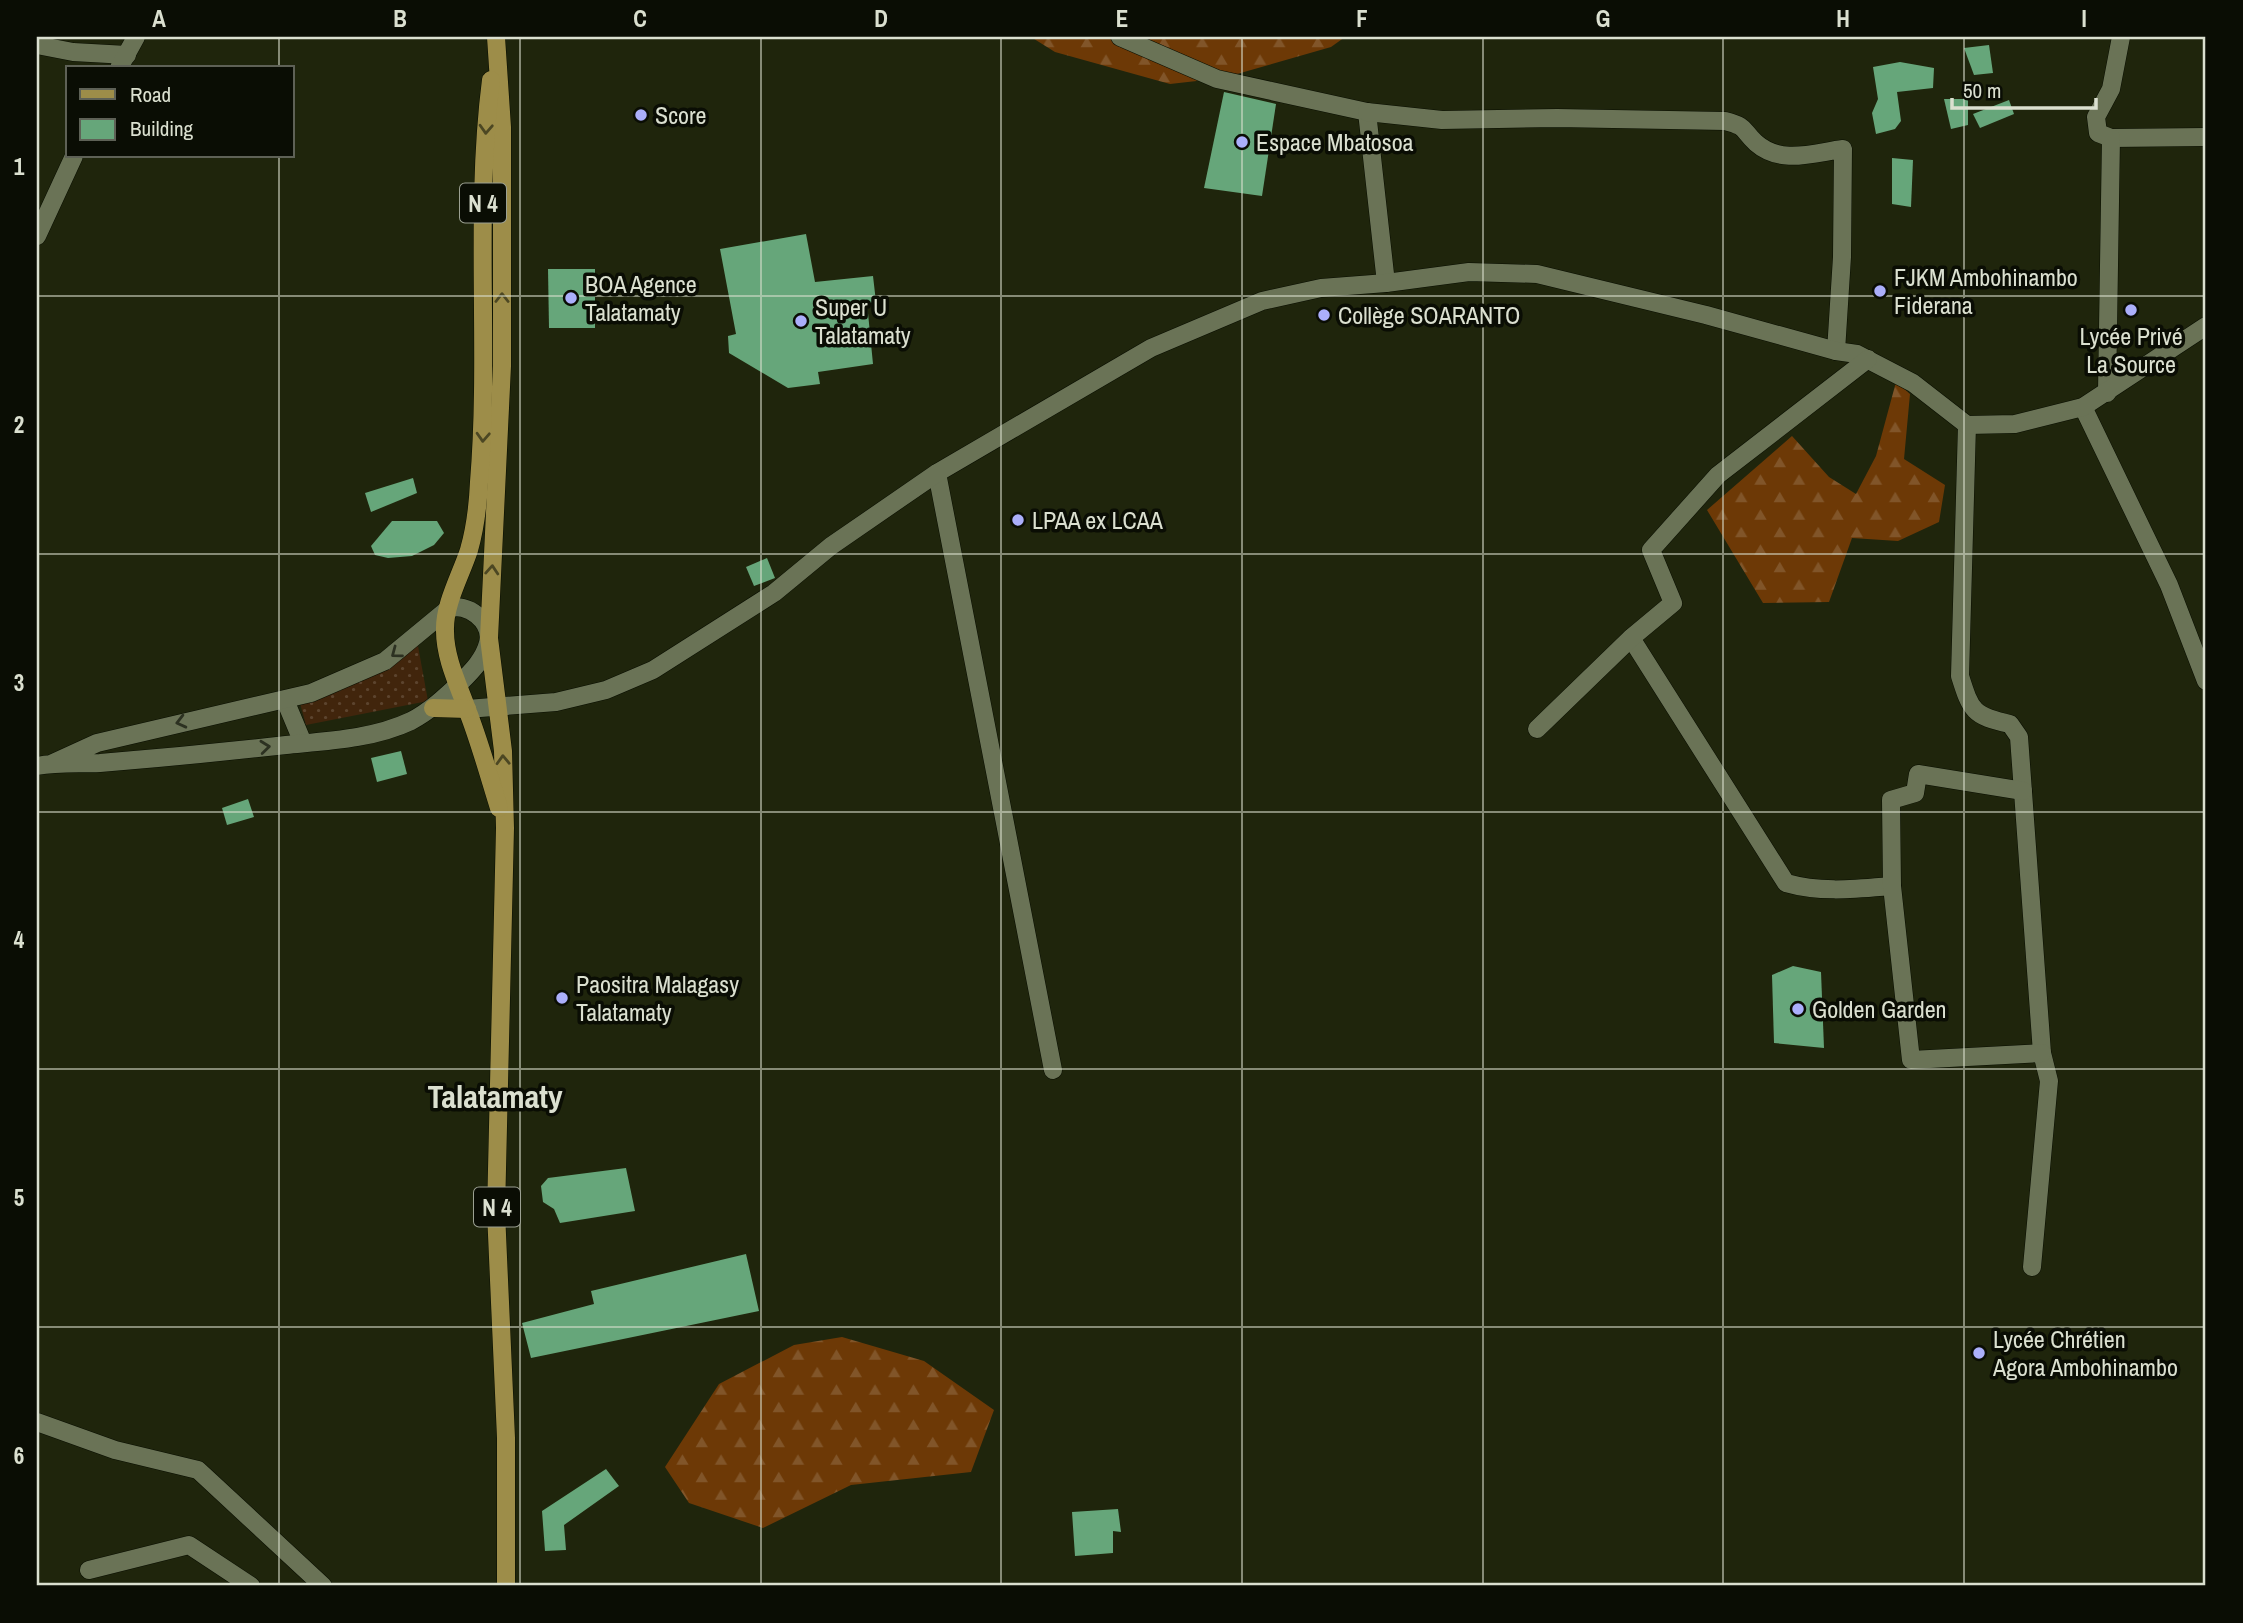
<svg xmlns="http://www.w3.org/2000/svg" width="2243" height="1623" font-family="'Archivo Narrow',sans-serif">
	<defs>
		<pattern id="forest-firs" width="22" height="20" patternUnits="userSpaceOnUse" patternTransform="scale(1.75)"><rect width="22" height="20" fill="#6d3906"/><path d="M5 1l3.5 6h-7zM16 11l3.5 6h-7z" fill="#815529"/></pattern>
		<pattern id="park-dots" width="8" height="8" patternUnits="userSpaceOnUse" patternTransform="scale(1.75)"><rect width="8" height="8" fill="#41250c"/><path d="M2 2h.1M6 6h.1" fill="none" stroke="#5c442e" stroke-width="1.8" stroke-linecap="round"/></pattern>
	</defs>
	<rect width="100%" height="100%" fill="#1f250c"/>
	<!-- forest -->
	<g fill="url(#forest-firs)">
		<polygon points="1031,37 1345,37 1331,47 1223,78 1170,84 1055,52"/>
		<polygon points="1896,382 1910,394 1904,459 1945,485 1939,522 1898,541 1852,538 1829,602 1763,603 1707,510 1792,436 1829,477 1856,494 1876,456"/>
		<polygon points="842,1337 924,1361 994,1410 971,1472 851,1485 763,1528 689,1503 665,1467 719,1384 794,1345"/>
	</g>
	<!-- park -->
	<polygon fill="url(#park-dots)" points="418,646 428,701 306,725 298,696"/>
	<!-- building -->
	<g fill="#66a67a">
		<polygon points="1989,45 1993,73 1974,75 1964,48"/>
		<polygon points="1900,62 1934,68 1933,88 1897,92 1901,121 1895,129 1876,134 1872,113 1878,99 1873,67"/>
		<polygon points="1224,92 1276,104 1262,196 1204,188"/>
		<polygon points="1944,99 1968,99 1968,125 1951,129"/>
		<polygon points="2009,100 2014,114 1980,128 1973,114"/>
		<polygon points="1892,158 1913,160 1911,207 1892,204"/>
		<polygon points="806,234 815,282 873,276 876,302 867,303 873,364 818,372 820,384 788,388 729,353 728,336 736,334 720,249"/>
		<polygon points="548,269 595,269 595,328 549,328"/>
		<polygon points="413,478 417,493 371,512 365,493"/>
		<polygon points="392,521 437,521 444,533 434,545 412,556 388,558 375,555 371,546"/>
		<polygon points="767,558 775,578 754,586 746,567"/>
		<polygon points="401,751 407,774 377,782 371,758"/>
		<polygon points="248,799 254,817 227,825 222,808"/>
		<polygon points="1793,966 1821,972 1824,1048 1774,1043 1772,975"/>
		<polygon points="626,1168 635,1211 560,1223 554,1209 543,1202 541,1186 548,1178"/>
		<polygon points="746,1254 759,1311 531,1358 522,1323 594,1304 591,1291"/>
		<polygon points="606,1469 619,1486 564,1525 566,1550 545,1551 542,1511"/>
		<polygon points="1118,1509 1121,1532 1113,1531 1113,1553 1075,1556 1072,1512"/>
	</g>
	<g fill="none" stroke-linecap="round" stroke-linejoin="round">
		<defs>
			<g id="street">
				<polyline points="1120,37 1217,79 1367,112 1386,283"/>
				<polyline points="37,45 73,52 127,55"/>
				<polyline points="119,68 136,37"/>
				<path d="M1367,112L1442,120L1557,118L1725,121C1748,127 1741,129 1756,143C1781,165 1813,153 1843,149L1842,257L1836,351"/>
				<polyline points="2111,138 2206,137"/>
				<polyline points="37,236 74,156"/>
				<polyline points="2107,393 2111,138 2098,133 2096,117 2111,89 2121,37"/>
				<polyline points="2083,407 2169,585 2206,681"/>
				<path d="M1967,425L1960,676C1971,711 1973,716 2010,724L2019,737L2042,1053L2049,1081L2032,1267"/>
				<polyline points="937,473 1053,1070"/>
				<path d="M1631,638L1786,883C1821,893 1855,889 1892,886"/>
				<polyline points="467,709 556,702 606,690 653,670 774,593 831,546 937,473 1151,348 1262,301 1321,288 1386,283 1469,272 1537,274 1706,315 1836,351 1857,354 1913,383 1967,425 2015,424 2083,407 2206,326"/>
				<polyline points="1537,729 1631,638 1673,603 1651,550 1718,475 1868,359"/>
				<polyline points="2023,791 1918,774 1915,793 1891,800 1892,886 1911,1060 2042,1053"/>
				<polyline points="37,1422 115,1450 198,1470 323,1586"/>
				<polyline points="89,1570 189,1545 251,1586"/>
			</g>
			<g id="secondary">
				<polyline points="285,700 303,743"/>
				<path d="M37,766C58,762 79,764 100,763C162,758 224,752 286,745C327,741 373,739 411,721C430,711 445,697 461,682C472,671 484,659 488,643C493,622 467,601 448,609L385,661L311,693L97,743L51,764"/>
			</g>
			<g id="primary">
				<polyline points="496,37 502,127 502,366 489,638 503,751 505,828 496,1212 506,1438 506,1586"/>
				<path d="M491,80C474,213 490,348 479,482C478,504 475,529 469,550C461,575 444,604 445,631C445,659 459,686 468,712C480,743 489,776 499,808"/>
				<polyline points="433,708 467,709"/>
			</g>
		</defs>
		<!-- street casing -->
		<use href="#street" stroke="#090e00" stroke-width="19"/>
		<!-- secondary casing -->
		<use href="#secondary" stroke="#090e00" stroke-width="19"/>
		<!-- primary casing -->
		<use href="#primary" stroke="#090e00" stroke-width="19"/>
		<!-- street -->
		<use href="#street" stroke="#6a7356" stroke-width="18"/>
		<!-- secondary -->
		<use href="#secondary" stroke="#6a7356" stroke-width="18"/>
		<!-- primary -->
		<use href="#primary" stroke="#9d8d49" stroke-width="18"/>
	</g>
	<!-- one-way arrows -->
	<defs><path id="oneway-chevron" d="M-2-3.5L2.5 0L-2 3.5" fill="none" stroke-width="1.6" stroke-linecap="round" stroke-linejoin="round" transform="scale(1.75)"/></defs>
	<g stroke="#4c4723">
		<use href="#oneway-chevron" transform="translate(486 129) rotate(93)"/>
		<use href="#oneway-chevron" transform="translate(502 298) rotate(-90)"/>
		<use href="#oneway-chevron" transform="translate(483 437) rotate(93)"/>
		<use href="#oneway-chevron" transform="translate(492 570) rotate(-86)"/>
		<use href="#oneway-chevron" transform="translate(503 760) rotate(-92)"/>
	</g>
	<g stroke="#2c3121">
		<use href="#oneway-chevron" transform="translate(396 653) rotate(143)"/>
		<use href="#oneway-chevron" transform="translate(181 722) rotate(166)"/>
		<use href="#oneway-chevron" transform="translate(265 747) rotate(-6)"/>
	</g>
	<!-- grid -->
	<path fill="none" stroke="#dbe0d0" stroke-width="2" stroke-opacity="0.55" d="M279,37V68M520,37V1586M761,37V1586M1001,37V1586M1242,37V1586M1483,37V1586M1723,37V1586M1964,37V1586M279,156V1586M37,296H2206M37,554H2206M37,812H2206M37,1069H2206M37,1327H2206"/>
	<!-- markers -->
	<g fill="#abaffb" stroke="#0a0d04" stroke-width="2.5">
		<circle cx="641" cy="115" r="7"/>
		<circle cx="1242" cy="142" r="7"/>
		<circle cx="1880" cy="291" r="7"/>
		<circle cx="571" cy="298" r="7"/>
		<circle cx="2131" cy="310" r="7"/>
		<circle cx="1324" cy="315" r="7"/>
		<circle cx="801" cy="321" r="7"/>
		<circle cx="1018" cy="520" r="7"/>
		<circle cx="562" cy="998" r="7"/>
		<circle cx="1798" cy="1009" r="7"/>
		<circle cx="1979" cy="1353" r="7"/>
	</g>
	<g text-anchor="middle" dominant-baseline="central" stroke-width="7" stroke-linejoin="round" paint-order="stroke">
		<!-- shield labels -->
		<g fill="#0a0d04" stroke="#9ca193" stroke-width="2">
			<rect x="460" y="183.5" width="46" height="39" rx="5"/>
			<rect x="474" y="1187.5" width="46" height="39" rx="5"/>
		</g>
		<g font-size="23" font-weight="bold" fill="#dbe0d0">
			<text x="483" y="203">N 4</text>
			<text x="497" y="1207">N 4</text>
		</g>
		<!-- poi labels -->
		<g font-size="24" fill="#dbe0d0" stroke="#0a0d04" text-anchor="start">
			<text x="655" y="115">Score</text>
			<text x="1256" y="142">Espace Mbatosoa</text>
			<text x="1894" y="277">FJKM Ambohinambo<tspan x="1894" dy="28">Fiderana</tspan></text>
			<text x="585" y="284">BOA Agence<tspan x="585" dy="28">Talatamaty</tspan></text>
			<text x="815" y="307">Super U<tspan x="815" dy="28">Talatamaty</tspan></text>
			<text x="1338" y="315">Collège SOARANTO</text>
			<text x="2131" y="336" text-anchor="middle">Lycée Privé<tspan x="2131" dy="28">La Source</tspan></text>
			<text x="1032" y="520">LPAA ex LCAA</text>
			<text x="576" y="984">Paositra Malagasy<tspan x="576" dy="28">Talatamaty</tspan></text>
			<text x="1812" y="1009">Golden Garden</text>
			<text x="1993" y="1339">Lycée Chrétien<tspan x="1993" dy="28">Agora Ambohinambo</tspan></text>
		</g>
		<!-- district labels -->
		<g font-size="32" font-weight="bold" fill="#dbe0d0" stroke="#0a0d04">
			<text x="495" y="1096">Talatamaty</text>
		</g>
	</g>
	<!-- border -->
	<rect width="2243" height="1623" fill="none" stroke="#0a0d04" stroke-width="77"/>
	<!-- legend -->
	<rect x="66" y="66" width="228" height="91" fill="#0a0d04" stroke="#5e6156" stroke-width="2"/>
	<rect x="80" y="89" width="35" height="10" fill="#9d8d49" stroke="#5e6156" stroke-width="2"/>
	<text x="130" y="102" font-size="21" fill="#dbe0d0">Road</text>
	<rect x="80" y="119" width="35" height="21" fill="#66a67a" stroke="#5e6156" stroke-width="2"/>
	<text x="130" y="136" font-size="21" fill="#dbe0d0">Building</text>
	<!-- scale -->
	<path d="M1952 98v10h144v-10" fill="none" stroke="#dbe0d0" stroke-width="3.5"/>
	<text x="1963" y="98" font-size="21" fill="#dbe0d0" stroke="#0a0d04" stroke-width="5" paint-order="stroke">50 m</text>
	<rect x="38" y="38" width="2166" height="1546" fill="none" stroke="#dbe0d0" stroke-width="2.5"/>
	<g font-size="23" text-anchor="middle" font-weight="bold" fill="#dbe0d0">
		<text x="159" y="27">A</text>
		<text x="400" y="27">B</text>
		<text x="640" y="27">C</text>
		<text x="881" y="27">D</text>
		<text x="1122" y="27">E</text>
		<text x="1362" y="27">F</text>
		<text x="1603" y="27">G</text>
		<text x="1843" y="27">H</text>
		<text x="2084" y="27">I</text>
		<text x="19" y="175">1</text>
		<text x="19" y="433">2</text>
		<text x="19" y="691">3</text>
		<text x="19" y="948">4</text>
		<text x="19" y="1206">5</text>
		<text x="19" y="1464">6</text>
	</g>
</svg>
